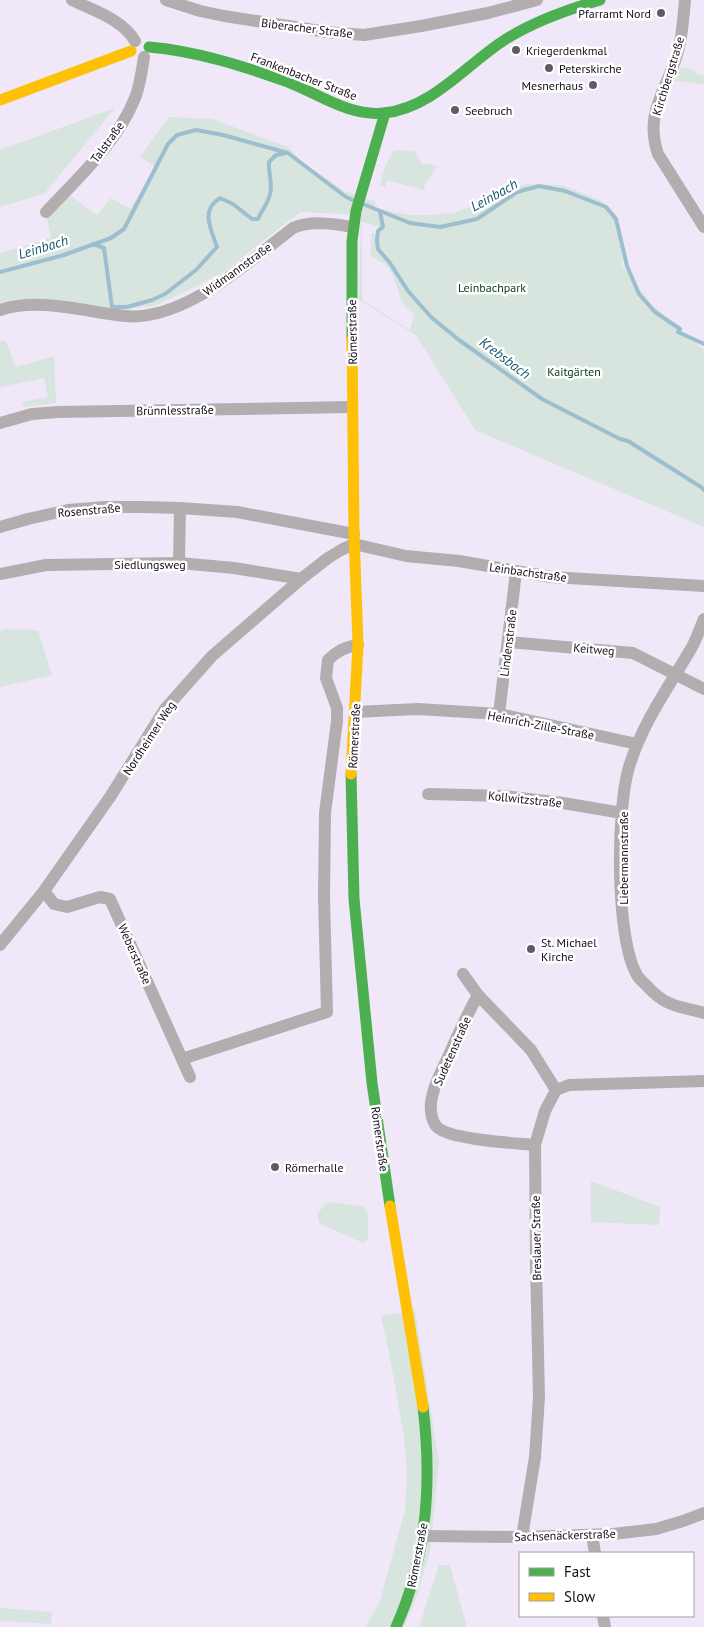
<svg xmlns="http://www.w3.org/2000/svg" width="704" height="1627" font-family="'PT Sans',sans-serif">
	<rect width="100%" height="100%" fill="#f0e8f8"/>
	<!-- green -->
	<g fill="#d8e4de" fill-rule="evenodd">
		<polygon points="681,67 692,69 695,73 704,75 704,84 675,81"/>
		<polygon points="115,108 44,194 0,207 0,150"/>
		<path d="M169,117L212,119L288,147L303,163L344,191L376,202L374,208L409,215H430L453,213L494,198L507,191L526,184L562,185L600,200L613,211L618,219L623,267L652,305L704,350V527L475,430L416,335L359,300L361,215L300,212L225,271L193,288L154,306L116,310L55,302L18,299L0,303V253L51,238L46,214L68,194L97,215L111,198L130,209L156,167L140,157ZM362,222L378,226L377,233H372L370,256L383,263L389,269L393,275L402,303L414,315L410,330L362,300Z"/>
		<polygon points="394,150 414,151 422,164 431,164 437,167 425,184 424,190 387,180 385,187 380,185 385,167"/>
		<polygon points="5,340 16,367 54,356 56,403 24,407 22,402 48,397 44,378 0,387 0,342"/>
		<polygon points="4,629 38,630 52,675 0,687 0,631"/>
		<polygon points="591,1181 660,1207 659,1225 591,1222"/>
		<polygon points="332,1202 364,1207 368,1214 368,1240 363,1243 319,1223 317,1215 324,1205"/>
		<polygon points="415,1311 439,1462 430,1551 417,1596 404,1627 366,1627 380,1601 405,1510 407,1470 404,1437 391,1363 381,1316"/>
		<polygon points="439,1565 450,1565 467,1627 419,1627"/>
		<polygon points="0,1608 52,1612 51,1624 0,1621"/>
	</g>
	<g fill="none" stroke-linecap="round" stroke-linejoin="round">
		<!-- stream -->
		<g stroke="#9dbecf" stroke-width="4">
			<polyline points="363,204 410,223 440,227 477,219 517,192 539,186 565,191 606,207 616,219 627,266 639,294 655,312 680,329 678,332 704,344"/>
			<polyline points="380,211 383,227 378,231 377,241 378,249 390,263 408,291 431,317 459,340 542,399 620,439 628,441 701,487 704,490"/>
			<path d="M93,244L104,248L112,307H127L152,300L165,294L196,270L217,247C211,229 200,210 220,198L233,204L252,219H258C261,212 269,201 270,194C273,184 268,172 269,162L276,155L286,153"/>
			<polyline points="0,272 64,255 111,238 124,229 168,144 177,135 196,130 223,135 288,153 346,197 355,201"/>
		</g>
		<!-- street -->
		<g stroke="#b3adaf" stroke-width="12">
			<path d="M72,0C94,11 122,19 135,41"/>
			<polyline points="166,0 200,11 224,16 327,32 364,35 421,26 488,13 537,0"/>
			<path d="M685,0C683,21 682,41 675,61C663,95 645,116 658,154L704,227"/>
			<path d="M46,212C78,178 117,143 135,98C140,86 142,70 144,57"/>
			<path d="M0,310C38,297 86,312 125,316C183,322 250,261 293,228C311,220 335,224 353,227"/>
			<polyline points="0,423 32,414 58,412 352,407"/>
			<polyline points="0,527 28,519 68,510 105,507 143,507 180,508 237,512 354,534"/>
			<polyline points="179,563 180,508"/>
			<polyline points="0,574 46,565 179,563 234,568 301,579"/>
			<path d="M704,619C700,628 697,638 692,647C670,685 643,722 630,764C616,805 615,938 637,975C639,979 644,983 647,986C666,1007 678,1006 704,1013"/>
			<polyline points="508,642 633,653 704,689"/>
			<polyline points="355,712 418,709 499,714 637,744"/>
			<polyline points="499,714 516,572"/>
			<polyline points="428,794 503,796 563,803 622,813"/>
			<polyline points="44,891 54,904 67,907 100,897 110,899 190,1077"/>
			<polyline points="0,945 44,891 110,797 165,709 212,656 301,579 328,558 341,550 354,544 406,556 459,561 551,577 704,586"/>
			<polyline points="463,974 478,995 531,1050 556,1090"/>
			<path d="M478,995C467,1015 457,1036 448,1057C441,1072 433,1087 431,1103C430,1110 432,1123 438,1128C453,1140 515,1143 535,1145"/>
			<path d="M182,1059L327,1012L324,897L325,813L337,721V708L326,678L328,660C337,651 345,647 358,645"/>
			<polyline points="592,1535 595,1553"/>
			<polyline points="423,1536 522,1537 613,1534 656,1529 683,1521 704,1513"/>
			<polyline points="522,1537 535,1457 539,1397 536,1263 535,1145 545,1111 556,1090 569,1085 704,1081"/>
			<polyline points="603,1616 605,1627"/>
		</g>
		<!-- fast -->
		<g stroke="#4caf50" stroke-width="11">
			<path d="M149,47C196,51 243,66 288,82C319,94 350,117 384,113C432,108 465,66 503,41C532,22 566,10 600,0"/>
			<polyline points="352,339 352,241 356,211 385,113"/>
			<polyline points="351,774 354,899 372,1083 390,1206"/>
			<path d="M396,1627C427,1558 432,1481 423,1407"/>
		</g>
		<!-- slow -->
		<g stroke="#ffc107" stroke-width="11">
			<polyline points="0,100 131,51"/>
			<polyline points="351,774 358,645 354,534 352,339"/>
			<polyline points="390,1206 423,1407"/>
		</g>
	</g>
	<!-- markers -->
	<g fill="#605a66" stroke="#fff" stroke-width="2">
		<circle cx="661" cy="13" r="5"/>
		<circle cx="516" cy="50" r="5"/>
		<circle cx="549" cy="68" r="5"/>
		<circle cx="593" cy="85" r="5"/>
		<circle cx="455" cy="110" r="5"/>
		<circle cx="531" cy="949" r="5"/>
		<circle cx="275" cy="1167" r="5"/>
	</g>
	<g text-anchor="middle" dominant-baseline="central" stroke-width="5" stroke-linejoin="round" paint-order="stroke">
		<!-- poi labels -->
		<g font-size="12" fill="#130e17" stroke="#fff" text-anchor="start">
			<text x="651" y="13" text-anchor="end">Pfarramt Nord</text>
			<text x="526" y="50">Kriegerdenkmal</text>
			<text x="559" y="68">Peterskirche</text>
			<text x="583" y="85" text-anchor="end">Mesnerhaus</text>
			<text x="465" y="110">Seebruch</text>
			<text x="541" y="942">St. Michael<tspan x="541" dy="14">Kirche</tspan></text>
			<text x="285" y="1167">Römerhalle</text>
		</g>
		<!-- street labels -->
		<g font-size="12" fill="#130e17" stroke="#fff">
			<text transform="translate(307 28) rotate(7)">Biberacher Straße</text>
			<text transform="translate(304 76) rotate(21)">Frankenbacher Straße</text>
			<text transform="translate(668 76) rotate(-73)">Kirchbergstraße</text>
			<text transform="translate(107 142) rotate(-54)">Talstraße</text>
			<text transform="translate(237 269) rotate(-36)">Widmannstraße</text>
			<text transform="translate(352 332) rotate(-91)">Römerstraße</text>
			<text transform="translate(175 410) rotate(-1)">Brünnlesstraße</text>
			<text transform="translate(89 510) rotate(-5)">Rosenstraße</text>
			<text x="150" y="564">Siedlungsweg</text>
			<text transform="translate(528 572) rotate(8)">Leinbachstraße</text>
			<text transform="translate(508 643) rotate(-83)">Lindenstraße</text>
			<text transform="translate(594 649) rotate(5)">Keitweg</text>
			<text transform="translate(541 725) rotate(11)">Heinrich-Zille-Straße</text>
			<text transform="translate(354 736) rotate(-87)">Römerstraße</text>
			<text transform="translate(149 738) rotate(-57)">Nordheimer Weg</text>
			<text transform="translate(525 799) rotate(6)">Kollwitzstraße</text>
			<text transform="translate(623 858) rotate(-90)">Liebermannstraße</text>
			<text transform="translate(135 954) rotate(66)">Weberstraße</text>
			<text transform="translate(452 1051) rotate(-66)">Sudetenstraße</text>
			<text transform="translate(380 1139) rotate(82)">Römerstraße</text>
			<text transform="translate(536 1238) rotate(-91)">Breslauer Straße</text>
			<text transform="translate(565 1535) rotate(-2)">Sachsenäckerstraße</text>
			<text transform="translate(417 1555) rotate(-79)">Römerstraße</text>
		</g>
		<!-- park labels -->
		<g font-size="12" fill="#013b13" stroke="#fff">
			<text x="492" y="287">Leinbachpark</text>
			<text x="574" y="371">Kaitgärten</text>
		</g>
		<!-- water labels -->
		<g font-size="14" font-style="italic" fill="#15586b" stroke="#fff">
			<text transform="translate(494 195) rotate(-29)">Leinbach</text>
			<text transform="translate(43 247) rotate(-17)">Leinbach</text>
			<text transform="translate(505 358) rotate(37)">Krebsbach</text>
		</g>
	</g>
	<!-- legend -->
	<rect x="519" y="1552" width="175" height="65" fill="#ffffff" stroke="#a19fa2"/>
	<rect x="529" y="1568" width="25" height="8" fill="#4caf50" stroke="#a19fa2"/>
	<text x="564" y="1577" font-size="15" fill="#130e17">Fast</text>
	<rect x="529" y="1593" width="25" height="8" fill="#ffc107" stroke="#a19fa2"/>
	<text x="564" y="1602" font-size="15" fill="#130e17">Slow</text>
</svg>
